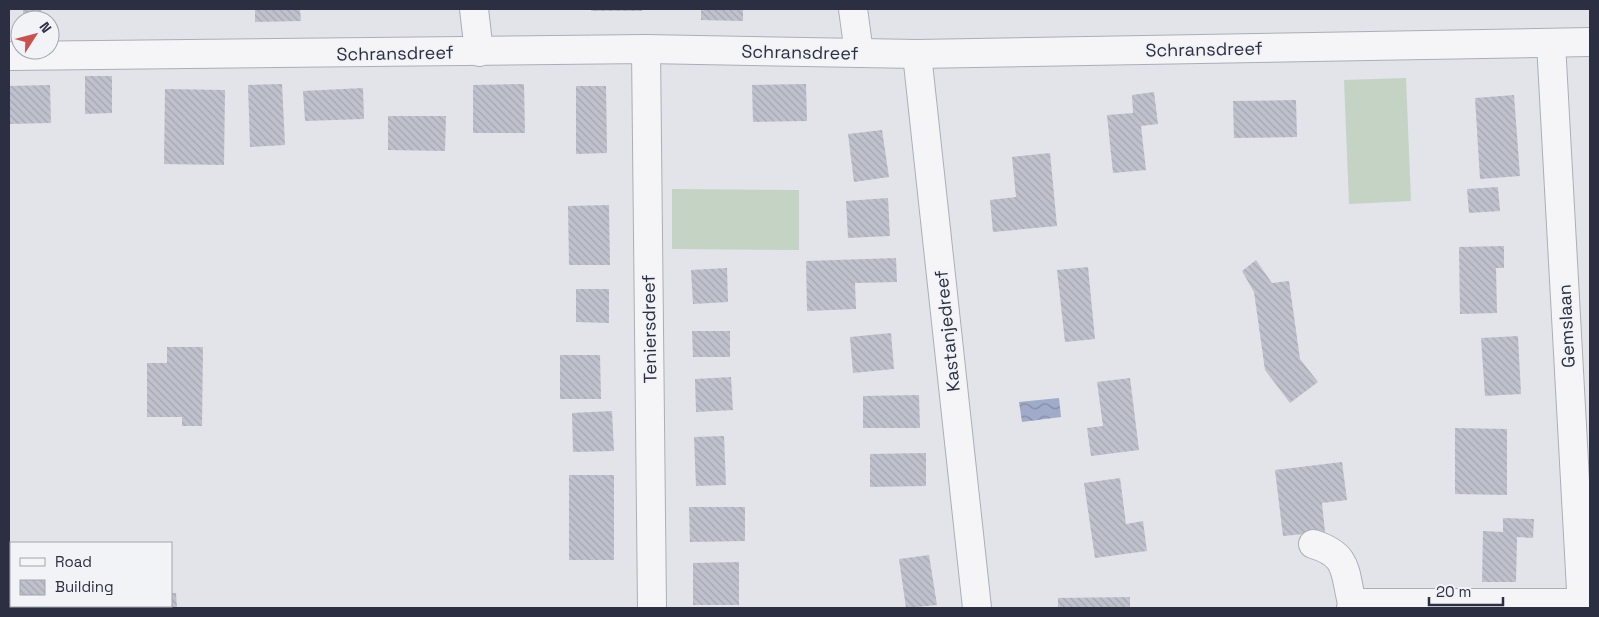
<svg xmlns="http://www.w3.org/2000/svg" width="1599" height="617" font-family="'Space Grotesk',sans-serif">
	<defs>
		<pattern id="water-waves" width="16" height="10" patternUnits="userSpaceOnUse" patternTransform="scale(1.25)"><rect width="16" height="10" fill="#9fabc8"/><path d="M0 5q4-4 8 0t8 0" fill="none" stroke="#828ca4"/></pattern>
		<pattern id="building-back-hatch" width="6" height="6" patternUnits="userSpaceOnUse" patternTransform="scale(1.25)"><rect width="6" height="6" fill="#bfc2cc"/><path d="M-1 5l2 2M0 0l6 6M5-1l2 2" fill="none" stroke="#a4a7b0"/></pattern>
	</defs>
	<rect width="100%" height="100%" fill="#e2e4ea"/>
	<!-- garden -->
	<g fill="#c5d3c4">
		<polygon points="1406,78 1411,201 1349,204 1344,80"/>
		<polygon points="672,189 799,190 799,250 672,249"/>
	</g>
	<!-- water -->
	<polygon fill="url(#water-waves)" points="1059,398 1061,417 1022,422 1019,402"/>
	<!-- building -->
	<g fill="url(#building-back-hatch)">
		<rect x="23" y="9" width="18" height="11"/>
		<polygon points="255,9 300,9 301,21 255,22"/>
		<rect x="591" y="9" width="51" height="2"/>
		<polygon points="701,9 743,9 743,21 701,20"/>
		<polygon points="85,76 112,76 112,113 85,114"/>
		<polygon points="282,84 285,145 250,147 248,85"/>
		<polygon points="524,84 525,133 473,133 473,85"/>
		<polygon points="806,84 807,121 753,122 752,85"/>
		<polygon points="50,85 51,123 9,124 9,86"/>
		<polygon points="576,86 606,86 607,153 576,154"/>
		<polygon points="363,88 364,119 305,121 303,91"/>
		<polygon points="165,89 225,90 224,165 164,164"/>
		<polygon points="1154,92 1158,124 1141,126 1146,170 1113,173 1107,115 1133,113 1132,95"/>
		<polygon points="1514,95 1520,176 1480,179 1475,98"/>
		<polygon points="1296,100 1297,137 1234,138 1233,101"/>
		<polygon points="388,116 446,116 445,151 388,150"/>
		<polygon points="882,130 889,177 854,182 848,134"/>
		<polygon points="1050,153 1057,226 993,232 990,200 1016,197 1012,157"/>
		<polygon points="1498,187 1500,211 1469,213 1467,189"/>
		<polygon points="888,198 890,236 848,238 846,201"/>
		<polygon points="609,205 610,265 569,265 568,206"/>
		<polygon points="1504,246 1504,268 1496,268 1497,313 1460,314 1459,247"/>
		<polygon points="896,258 897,282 855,283 856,309 807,311 806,261"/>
		<polygon points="1256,260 1272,283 1289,281 1300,359 1318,382 1290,403 1265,370 1254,292 1242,271"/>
		<polygon points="1088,267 1095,339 1065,342 1057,270"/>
		<polygon points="727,268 728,302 693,304 691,270"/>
		<polygon points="576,289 609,289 609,323 576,322"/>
		<polygon points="692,331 730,331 730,357 693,357"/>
		<polygon points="891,333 894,369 853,373 850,337"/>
		<polygon points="1518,336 1521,394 1485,396 1481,338"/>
		<polygon points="167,347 203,347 202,426 182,426 182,417 147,417 147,363 167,363"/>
		<polygon points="560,355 600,355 601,399 560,399"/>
		<polygon points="731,377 733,410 696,412 695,379"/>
		<polygon points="1130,378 1139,450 1091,456 1087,428 1103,426 1097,382"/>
		<polygon points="919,395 920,428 863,428 863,396"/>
		<polygon points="612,411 614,451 573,452 572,413"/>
		<polygon points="1455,428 1507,429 1507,495 1455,494"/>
		<polygon points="724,436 726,485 696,486 694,437"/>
		<polygon points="926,453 926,486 870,487 870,454"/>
		<polygon points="1342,462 1347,500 1322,503 1325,532 1283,536 1275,470"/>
		<rect x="569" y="475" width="45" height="85"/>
		<polygon points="1120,478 1126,524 1143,521 1147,551 1095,558 1084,483"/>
		<polygon points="689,507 745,507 745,541 690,542"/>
		<polygon points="1503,518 1534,519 1533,538 1517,537 1516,582 1482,582 1483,531 1503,532"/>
		<polygon points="929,555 937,605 906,608 899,559"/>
		<polygon points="739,562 739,605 693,605 693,563"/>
		<polygon points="171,593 176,593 177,608 139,608 139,606 171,606"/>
		<polygon points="1130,597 1130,608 1058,608 1058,598"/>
	</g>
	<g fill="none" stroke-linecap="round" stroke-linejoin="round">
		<defs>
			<g id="minor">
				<polyline points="474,9 479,52"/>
				<polyline points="853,9 859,53"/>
				<polyline points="1551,43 1582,608"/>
				<polyline points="646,49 652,608"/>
				<polyline points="917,54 977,608"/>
				<polyline points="9,56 646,49 917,54 1590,42"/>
				<path d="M1313,544C1349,555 1344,571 1352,603L1351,608"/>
				<polyline points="1352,603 1581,603"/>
			</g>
		</defs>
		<!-- minor casing -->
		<use href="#minor" stroke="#abaeb7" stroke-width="30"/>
		<!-- minor -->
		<use href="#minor" stroke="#f5f5f8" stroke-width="28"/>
	</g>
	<g text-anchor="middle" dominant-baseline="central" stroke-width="4" stroke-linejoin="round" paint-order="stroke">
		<!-- street labels -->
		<g font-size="18" fill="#2b2f41" stroke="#f2f3f7">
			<text transform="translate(1204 49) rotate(-1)">Schransdreef</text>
			<text transform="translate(800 52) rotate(1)">Schransdreef</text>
			<text transform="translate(395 53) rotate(-1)">Schransdreef</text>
			<text transform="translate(1566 326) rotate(-93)">Gemslaan</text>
			<text transform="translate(649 329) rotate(-91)">Teniersdreef</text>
			<text transform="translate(947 331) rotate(-96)">Kastanjedreef</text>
		</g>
	</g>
	<!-- border -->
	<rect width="1599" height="617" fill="none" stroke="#2b2f41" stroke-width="20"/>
	<!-- legend -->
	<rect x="10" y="542" width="162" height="65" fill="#f2f3f7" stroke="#a2a5ae"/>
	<rect x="20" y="558" width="25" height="8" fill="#f5f5f8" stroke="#a2a5ae"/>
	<text x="55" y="567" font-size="15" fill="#2b2f41">Road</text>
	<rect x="20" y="580" width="25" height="15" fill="url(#building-back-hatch)" stroke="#a2a5ae"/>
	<text x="55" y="592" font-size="15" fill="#2b2f41">Building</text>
	<!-- north arrow -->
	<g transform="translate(35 35) rotate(54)"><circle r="24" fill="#f2f3f7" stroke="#a2a5ae"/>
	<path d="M0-4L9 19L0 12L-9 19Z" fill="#c8534e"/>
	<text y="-8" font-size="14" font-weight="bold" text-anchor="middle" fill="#2b2f41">N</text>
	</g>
	<!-- scale -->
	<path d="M1429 597v8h74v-8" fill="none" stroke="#2b2f41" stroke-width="2.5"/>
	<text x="1436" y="597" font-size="15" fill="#2b2f41" stroke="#f2f3f7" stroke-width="4" paint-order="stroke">20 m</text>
</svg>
